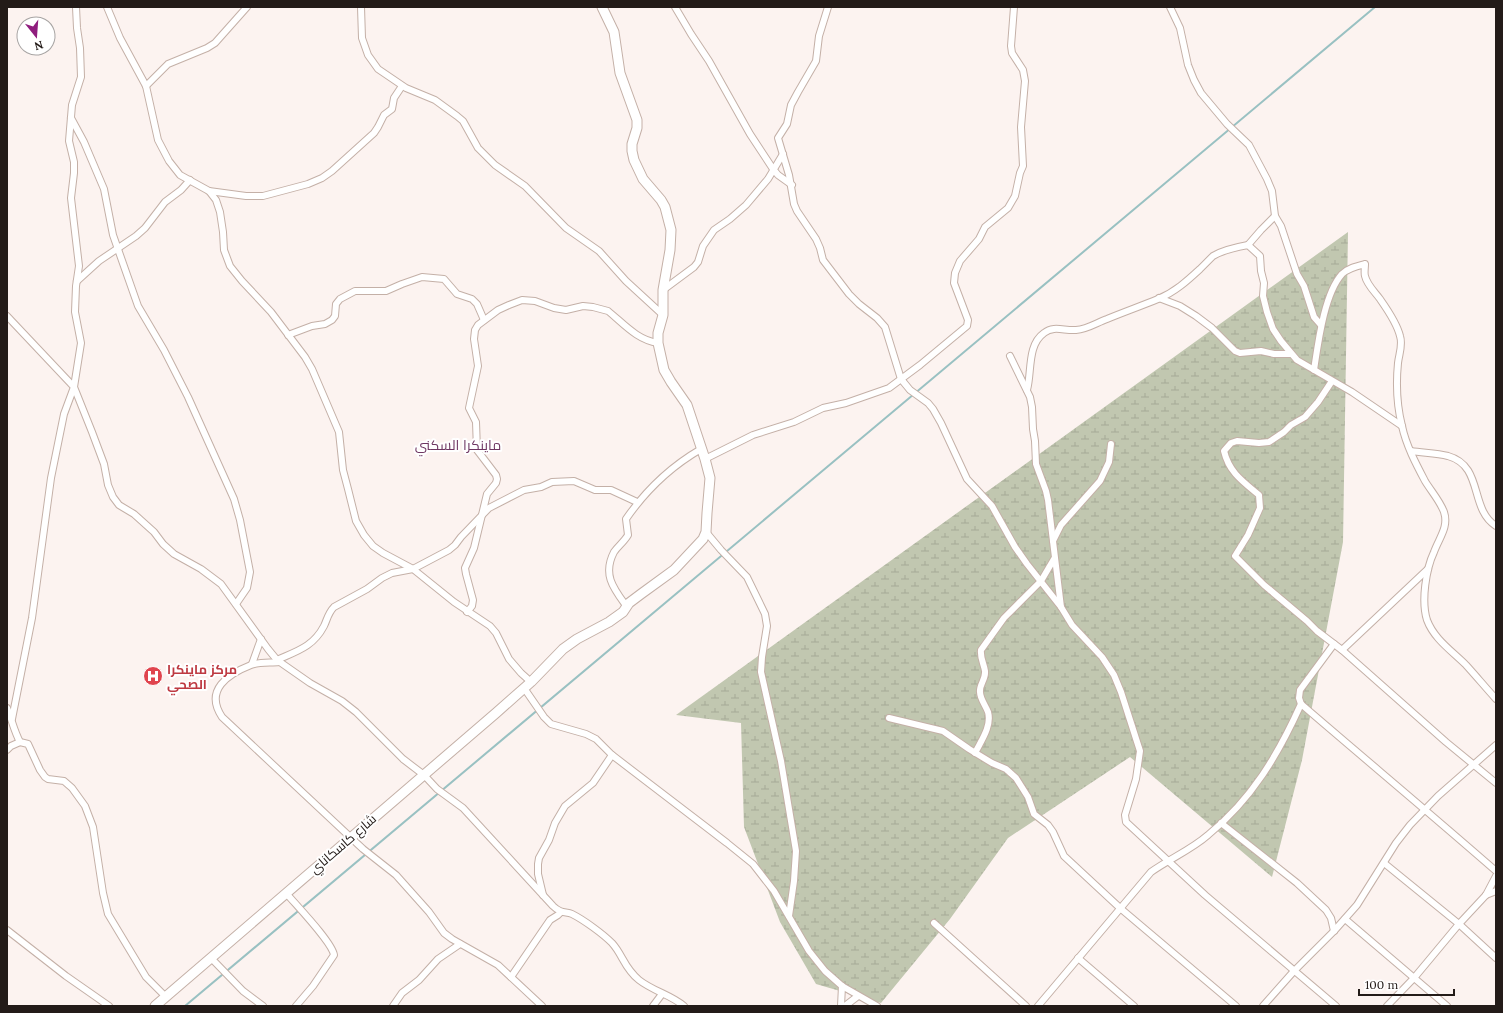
<svg xmlns="http://www.w3.org/2000/svg" width="1503" height="1013" font-family="Lora,Cairo,serif">
	<defs>
		<pattern id="wetland-marsh" width="20" height="14" patternUnits="userSpaceOnUse"><rect width="20" height="14" fill="#c1c7b0"/><path d="M1 5h8M5 5V1M11 12h8M15 12V8" fill="none" stroke="#a6aa97"/></pattern>
	</defs>
	<rect width="100%" height="100%" fill="#fcf3f0"/>
	<!-- wetland -->
	<polygon fill="url(#wetland-marsh)" points="1348,232 1343,542 1302,760 1272,877 1130,757 1008,838 950,919 881,1003 816,984 780,922 744,827 741,723 676,715"/>
	<g fill="none" stroke-linecap="round" stroke-linejoin="round">
		<!-- stream -->
		<polyline stroke="#99c1c2" stroke-width="2" points="185,1006 1375,7"/>
		<defs>
			<g id="street">
				<path d="M76,7L77,28L80,48L81,77L72,105L69,141L74,162V173L71,198L79,266L76,286L75,312L81,343L74,387L92,432L104,464L108,485L113,497L119,505L134,514L154,532L163,544L174,554L201,569L221,584L268,649L277,660L310,683L342,701L356,712L403,759L424,775L437,789L463,808L553,906C555,908 558,910 560,911C564,913 568,912 572,914C584,920 603,934 612,943C623,955 624,968 639,980C653,991 671,995 684,1006"/>
				<polyline points="107,7 120,38 146,86 158,140 169,161 180,175 209,191 216,200 220,212 223,232 224,250 230,266 242,281 271,312 305,357 312,369 339,432 343,470 348,489 356,521 364,535 373,546 383,553 413,569 454,602 490,626 496,633 509,659 521,673 531,682"/>
				<polyline points="361,7 362,38 368,55 378,69 406,88 435,100 457,116 463,121 478,148 495,165 525,186 566,228 599,251 626,281 663,315"/>
				<polyline points="675,7 691,34 709,61 750,134 773,169 778,175 792,185"/>
				<polyline points="828,7 819,36 816,61 798,92 791,105 787,124 778,138 789,175 794,204 797,211 816,239 820,248 823,260 849,294 859,304 877,318 885,327 901,379 910,390 928,403 933,409 941,423 967,479 992,506 1015,547 1027,564 1061,607 1072,625 1102,657 1114,675 1121,692 1140,751 1136,779 1125,815 1126,822 1205,895 1336,1006"/>
				<polyline points="1170,7 1180,28 1188,65 1194,80 1201,93 1227,124 1249,145 1267,179 1272,191 1275,216 1281,226 1297,274 1304,286 1314,317 1321,325"/>
				<polyline points="146,86 168,64 207,48 215,43 247,7"/>
				<polyline points="71,118 84,142 104,189 113,235 138,306 164,350 188,397 234,499 240,520 250,572 247,588 236,604"/>
				<polyline points="209,191 246,196 263,196 308,184 322,178 332,171 374,133 378,127 384,115 392,109 394,98 402,86"/>
				<polyline points="1248,245 1261,230 1275,216"/>
				<polyline points="77,281 99,261 136,236 145,228 165,202 181,190 190,180"/>
				<polyline points="663,290 694,267 698,262 703,246 714,230 730,219 746,205 768,179 783,154"/>
				<polyline points="1159,298 1180,306 1196,316 1212,328 1235,351 1240,353 1261,351 1274,354 1291,354"/>
				<polyline points="7,316 74,387 64,414 51,478 32,618 12,719"/>
				<polyline points="288,335 312,326 325,324 332,320 335,316 336,304 340,299 355,291 386,291 402,284 422,277 444,279 457,294 472,299 477,304 484,320"/>
				<polyline points="1010,356 1030,397 1032,407 1033,429 1035,441 1036,464 1046,491 1048,500 1061,607"/>
				<path d="M1314,370C1318,344 1324,294 1342,274C1348,268 1357,266 1365,264C1365,268 1364,273 1365,276C1367,285 1375,292 1380,299C1387,309 1397,323 1400,336C1403,345 1399,354 1398,363C1396,383 1397,406 1402,426C1406,445 1416,464 1425,481C1431,491 1440,501 1444,512C1449,527 1439,538 1434,552C1426,569 1421,601 1427,620C1434,639 1452,651 1466,665C1476,676 1486,688 1496,699"/>
				<path d="M1332,381L1318,402L1305,417L1291,425L1284,432L1269,442L1259,443L1237,441L1231,443L1224,451C1229,472 1242,481 1259,495L1260,508L1248,535L1235,556L1264,585L1307,621L1317,631L1342,650L1446,742L1496,783"/>
				<path d="M1027,390C1032,372 1027,345 1044,333C1054,325 1064,331 1076,330C1088,329 1096,323 1107,319C1124,312 1141,306 1158,299C1175,292 1187,281 1200,269C1204,265 1209,260 1213,256C1223,250 1237,247 1248,245L1260,256L1261,271L1264,283L1263,296L1267,312L1273,329L1281,341L1297,360L1352,392L1402,426"/>
				<path d="M1411,451C1423,453 1436,453 1448,456C1484,466 1469,509 1496,526"/>
				<polyline points="705,459 753,435 794,422 823,408 846,403 889,388 920,365 967,326 968,320 954,283 955,273 960,261 979,239 985,227 1008,208 1015,196 1020,173 1023,166 1021,127 1025,81 1023,70 1012,53 1011,46 1014,7"/>
				<polyline points="706,532 721,550 747,577 765,614 767,626 762,657 761,672 781,761 796,851 794,881 789,916"/>
				<polyline points="1053,541 1061,525 1100,481 1109,462 1111,444"/>
				<path d="M627,607C614,589 602,575 614,552C618,546 624,542 628,535L626,519C646,490 670,467 701,449"/>
				<path d="M467,612L472,606L473,600L466,574L465,568L474,548L487,494L496,483L497,479L496,475L477,450L476,422L469,408L478,366L474,339L475,330L478,325L498,310L509,305L522,300L535,301L554,308L566,310L583,306L593,307L608,311C624,324 637,340 658,343"/>
				<path d="M1334,644L1300,690L1299,698L1301,704C1366,760 1432,815 1496,871"/>
				<polyline points="1342,650 1428,569"/>
				<path d="M277,660C297,651 313,647 324,626C327,620 328,613 334,607L367,589L382,578L392,573L413,569L449,550L455,545L461,537L489,508L524,490L541,487L552,482L574,481L595,490H611L637,502"/>
				<path d="M279,662C271,663 259,662 251,665C228,674 204,690 222,717L363,849L396,875L429,912L444,933L452,939L498,965L542,1006"/>
				<polyline points="252,664 261,639"/>
				<polyline points="524,688 544,717 551,724 586,734 596,739 612,755 727,843 753,864 774,891 809,951 825,971 842,986 877,1006"/>
				<path d="M7,708C12,720 14,731 20,742L28,744L40,770L45,777L48,779L64,781L72,788L85,806L93,827L103,893L108,914L146,977L166,997"/>
				<polyline points="889,718 943,731 969,749 992,763 1006,769 1016,778 1028,797 1034,814 1048,825 1053,832 1064,856 1120,908 1236,1006"/>
				<polyline points="7,750 11,746 20,742"/>
				<path d="M975,753C981,741 992,726 988,712C986,706 980,699 980,692C979,685 986,679 985,671C984,664 980,658 981,650L1004,618L1041,581L1054,559"/>
				<polyline points="1221,823 1297,883 1326,910 1331,918 1334,931"/>
				<polyline points="1384,863 1459,924 1496,958"/>
				<path d="M286,893C296,905 332,942 334,955L313,986L296,1006"/>
				<polyline points="543,895 538,874 538,864 539,858 549,840 555,823 565,806 593,783 612,755"/>
				<polyline points="1486,895 1496,891"/>
				<polyline points="1345,919 1447,1006"/>
				<polyline points="934,923 1026,1006"/>
				<polyline points="7,930 66,976 109,1006"/>
				<polyline points="211,958 243,991 263,1006"/>
				<polyline points="1078,958 1134,1006"/>
				<polyline points="511,977 550,920 558,915 561,912"/>
				<polyline points="393,1006 402,993 419,980 438,959 460,944"/>
				<polyline points="653,1006 662,994"/>
				<polyline points="841,1006 842,986"/>
				<polyline points="845,1006 858,996"/>
				<path d="M1038,1006L1151,872C1169,859 1191,850 1208,835C1252,799 1278,755 1301,704"/>
				<polyline points="1263,1006 1294,971 1334,931 1357,905 1396,843 1410,825 1438,796 1496,745"/>
				<polyline points="1387,1006 1414,978 1459,924 1486,895 1496,876"/>
			</g>
			<polyline id="secondary" points="155,1006 496,713 531,682 563,649 577,639 609,622 623,612 629,603 641,594 674,570 703,539 706,532 707,513 710,478 705,459 687,405 671,382 664,370 658,343 658,333 663,315 663,290 670,250 671,230 665,207 661,200 643,179 634,160 632,151 632,144 637,128 637,120 620,73 614,32 602,7"/>
		</defs>
		<!-- street casing -->
		<use href="#street" stroke="#c4b0a7" stroke-width="8"/>
		<!-- secondary casing -->
		<use href="#secondary" stroke="#c4b0a7" stroke-width="11"/>
		<!-- street -->
		<use href="#street" stroke="#fff" stroke-width="6"/>
		<!-- secondary -->
		<use href="#secondary" stroke="#fff" stroke-width="9"/>
	</g>
	<!-- icons -->
	<defs>
		<symbol id="hospital-disc" viewBox="-11 -11 22 22"><circle r="9.5" fill="#e0444e" stroke="#fff"/><path d="M-5-5h3v3.5h4V-5h3V5h-3V1.5h-4V5h-3Z" fill="#fff"/></symbol>
	</defs>
	<g fill-rule="evenodd">
		<use href="#hospital-disc" x="142" y="665" width="22" height="22"/>
	</g>
	<g text-anchor="middle" dominant-baseline="central" stroke-width="4" stroke-linejoin="round" paint-order="stroke">
		<!-- health labels -->
		<g font-size="13" font-weight="bold" fill="#be3a42" stroke="#fff" text-anchor="start">
			<text x="167" y="669">مركز ماينكرا<tspan x="167" dy="15">الصحي</tspan></text>
		</g>
		<!-- street labels -->
		<g font-size="13" fill="#231b18" stroke="#fff">
			<text transform="translate(343 844) rotate(-41)">شارع كاسكاناي</text>
		</g>
		<!-- neighbourhood labels -->
		<g font-size="14" fill="#6e3662" stroke="#fff">
			<text x="458" y="445">ماينكرا السكني</text>
		</g>
	</g>
	<!-- border -->
	<rect width="1503" height="1013" fill="none" stroke="#231b18" stroke-width="16"/>
	<!-- north arrow -->
	<g transform="translate(36 36) rotate(163)"><circle r="19" fill="#ffffff" stroke="#a7a4a3"/>
	<path d="M0-3L7 15L0 10L-7 15Z" fill="#901d7e"/>
	<text y="-6" font-size="11" font-weight="bold" text-anchor="middle" fill="#231b18">N</text>
	</g>
	<!-- scale -->
	<path d="M1359 989v6h95v-6" fill="none" stroke="#231b18" stroke-width="2"/>
	<text x="1365" y="989" font-size="12" fill="#231b18" stroke="#ffffff" stroke-width="3" paint-order="stroke">100 m</text>
</svg>
